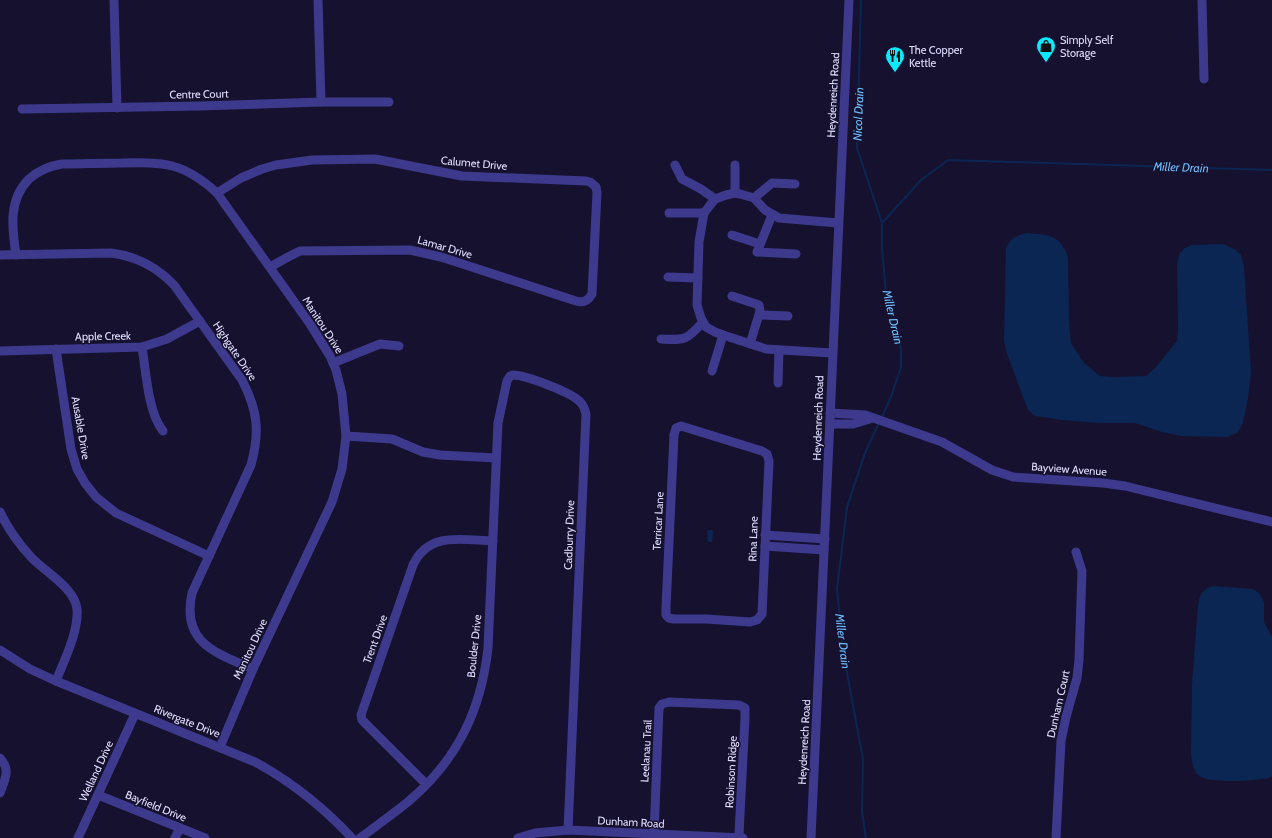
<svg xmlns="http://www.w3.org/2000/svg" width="1272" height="838" font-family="Cabin,sans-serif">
	<rect width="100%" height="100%" fill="#16112e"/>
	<!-- water -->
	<g fill="#0b2653">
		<path d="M1026,233C1048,235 1061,234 1068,258L1069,323L1071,343L1084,363L1100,376L1113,377L1146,376L1155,368L1177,341L1178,330L1177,265L1179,254L1185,248L1192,245L1223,244L1236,250L1241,255L1244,267L1251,372L1248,398L1243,423L1237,433L1227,437L1182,436L1162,432L1135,423H1099L1062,420L1035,416L1028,410L1007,354L1004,341L1006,248C1011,238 1016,236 1026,233Z"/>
		<polygon points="709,530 712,530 713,532 712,542 708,542 707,531"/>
		<path d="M1213,586L1253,589L1259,593L1264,602V622L1272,637V776L1269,778C1256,781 1207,784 1198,775C1193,769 1192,762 1191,755L1192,684L1198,605C1200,594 1202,590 1213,586Z"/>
	</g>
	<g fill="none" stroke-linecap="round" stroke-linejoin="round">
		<!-- stream -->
		<g stroke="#0b2653" stroke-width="2">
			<polyline points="861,0 857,148 882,223 882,248 886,294 901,350 901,367 891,397 881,419"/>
			<polyline points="882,223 921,180 948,160 1272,170"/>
			<polyline points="866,838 862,811 863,759 843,651 837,589 847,507 865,453 879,423"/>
		</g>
		<!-- minor -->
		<g stroke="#3d3a8e" stroke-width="9">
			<polyline points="114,0 117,108"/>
			<polyline points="318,0 321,102"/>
			<polyline points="1202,0 1204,79"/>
			<polyline points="22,109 200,106 321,102 389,102"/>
			<polyline points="675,165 682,179 701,189 715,199 726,195 735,193 740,194 754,198 765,210 779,218 838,223"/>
			<polyline points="735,165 735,193"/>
			<path d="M217,193L241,178L262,169L276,165L312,160L375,159L462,176L586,181L590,182L596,187L597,193L592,294C588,301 583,303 576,301L441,257L410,250L300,251L288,257L270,267"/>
			<polyline points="754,198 772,183 795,184"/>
			<polyline points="715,199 704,213 699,242 697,305 701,318 706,327 715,332 723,335 766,349 832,353"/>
			<polyline points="669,213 704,213"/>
			<polyline points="772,215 757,252 796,254"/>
			<polyline points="732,235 760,244"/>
			<path d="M0,255L111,253C135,256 157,267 174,285L242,380C258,411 260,432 251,465L192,593C181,643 216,653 253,669"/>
			<path d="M16,255C12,228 8,200 29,179C39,170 49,166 62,164C81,164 101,163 121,163C164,162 183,162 217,193L310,324L330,356L336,370L342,394L346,436L342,469L332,502L253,669L220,747"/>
			<polyline points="668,277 698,278"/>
			<polyline points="732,296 759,305 760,311 750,344"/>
			<polyline points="759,315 788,316"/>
			<path d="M661,339C685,340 686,341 703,322"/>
			<path d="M142,347C146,371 148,413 163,431"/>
			<polyline points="56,349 71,449 77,469 85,483 96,497 116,513 209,556"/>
			<polyline points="0,351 142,347 167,339 200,321"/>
			<polyline points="333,363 380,344 399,346"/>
			<polyline points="712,371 723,335"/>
			<polyline points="778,383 779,350"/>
			<polyline points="830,413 865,415 942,442 992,470 1013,477 1103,483 1125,486 1272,522"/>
			<polyline points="830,424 853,424 873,418"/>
			<polygon points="681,426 762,451 767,454 769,461 762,614 757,620 750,622 706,619 674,619 669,618 666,615 666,607 674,435 676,428"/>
			<polyline points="346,436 392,439 423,452 440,455 496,458"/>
			<path d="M0,512C8,529 19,544 31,557C45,572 75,588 77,609C79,631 64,661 56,681"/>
			<polyline points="765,535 825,539"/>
			<polyline points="765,546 824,550"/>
			<path d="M0,650L30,669L56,681L255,762C292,782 323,807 352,838"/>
			<path d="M0,758C11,770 5,779 0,793"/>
			<path d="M426,784L362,720L361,715L413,565C429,531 462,540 493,541"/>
			<polyline points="98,795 205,838"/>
			<polyline points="654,835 659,708 662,704 669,702 739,705 745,708 745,718 739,834 741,838"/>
			<polyline points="78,838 135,714"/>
			<polyline points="175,838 180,828"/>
			<path d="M360,838C376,826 393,814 409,801C457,760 481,711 488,648L498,423L507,381L510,376L513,375C525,375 574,393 581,403C584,406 585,410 586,414L568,830"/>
			<polyline points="518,838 535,833 568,830 743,838"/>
			<polyline points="811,838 849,0"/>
			<polyline points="1056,838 1061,741 1066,717 1077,678 1079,660 1082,571 1076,552"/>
		</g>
	</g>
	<!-- icons -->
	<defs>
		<symbol id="shop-pin" viewBox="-11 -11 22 30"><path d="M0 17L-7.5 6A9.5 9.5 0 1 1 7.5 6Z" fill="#0aeaff" stroke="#16112e"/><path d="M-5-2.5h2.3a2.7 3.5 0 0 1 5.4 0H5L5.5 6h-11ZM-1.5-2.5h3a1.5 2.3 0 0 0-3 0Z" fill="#111"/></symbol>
		<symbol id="restaurant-pin" viewBox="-11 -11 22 30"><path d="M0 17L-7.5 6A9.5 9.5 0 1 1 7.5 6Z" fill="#0aeaff" stroke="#16112e"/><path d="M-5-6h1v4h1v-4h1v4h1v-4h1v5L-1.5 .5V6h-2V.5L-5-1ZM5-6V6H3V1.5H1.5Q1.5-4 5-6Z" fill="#111"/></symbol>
	</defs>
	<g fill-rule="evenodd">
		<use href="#shop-pin" x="1035" y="35" width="22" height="30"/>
		<use href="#restaurant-pin" x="884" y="45" width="22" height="30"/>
	</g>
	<g text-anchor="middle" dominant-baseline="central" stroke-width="3" stroke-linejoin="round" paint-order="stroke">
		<!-- poi labels -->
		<g font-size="11" fill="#e1deff" stroke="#16112e" text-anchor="start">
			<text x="1060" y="40">Simply Self<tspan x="1060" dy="13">Storage</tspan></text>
			<text x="909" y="50">The Copper<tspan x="909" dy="13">Kettle</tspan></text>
		</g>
		<!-- street labels -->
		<g font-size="11" fill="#e1deff" stroke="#16112e">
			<text transform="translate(199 94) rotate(-1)">Centre Court</text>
			<text transform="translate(833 95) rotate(-87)">Heydenreich Road</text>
			<text transform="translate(474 163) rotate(5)">Calumet Drive</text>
			<text transform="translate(445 247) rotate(16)">Lamar Drive</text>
			<text transform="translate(323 325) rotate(57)">Manitou Drive</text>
			<text transform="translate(103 336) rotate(-1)">Apple Creek</text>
			<text transform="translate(235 351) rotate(56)">Highgate Drive</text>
			<text transform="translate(818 418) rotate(-88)">Heydenreich Road</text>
			<text transform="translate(81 428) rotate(80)">Ausable Drive</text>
			<text transform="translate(1069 469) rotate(4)">Bayview Avenue</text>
			<text transform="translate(658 521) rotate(-87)">Terricar Lane</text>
			<text transform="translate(569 535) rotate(-88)">Cadburry Drive</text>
			<text transform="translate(753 539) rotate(-88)">Rina Lane</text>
			<text transform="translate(375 639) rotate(-70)">Trent Drive</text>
			<text transform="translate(474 646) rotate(-84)">Boulder Drive</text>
			<text transform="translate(250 649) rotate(-65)">Manitou Drive</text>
			<text transform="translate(1058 704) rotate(-77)">Dunham Court</text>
			<text transform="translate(187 721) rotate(22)">Rivergate Drive</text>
			<text transform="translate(804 742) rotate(-87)">Heydenreich Road</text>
			<text transform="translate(646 751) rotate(-87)">Leelanau Trail</text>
			<text transform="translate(96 771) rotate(-65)">Welland Drive</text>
			<text transform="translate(731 772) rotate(-87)">Robinson Ridge</text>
			<text transform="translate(156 806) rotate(22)">Bayfield Drive</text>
			<text transform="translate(631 822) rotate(3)">Dunham Road</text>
		</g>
		<!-- water labels -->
		<g font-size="12" font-style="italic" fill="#6cbdff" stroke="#16112e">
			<text transform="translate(858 114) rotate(-88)">Nicol Drain</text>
			<text transform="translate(1181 167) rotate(2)">Miller Drain</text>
			<text transform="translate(893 317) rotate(77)">Miller Drain</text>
			<text transform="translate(843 641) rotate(83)">Miller Drain</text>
		</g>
	</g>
</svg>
